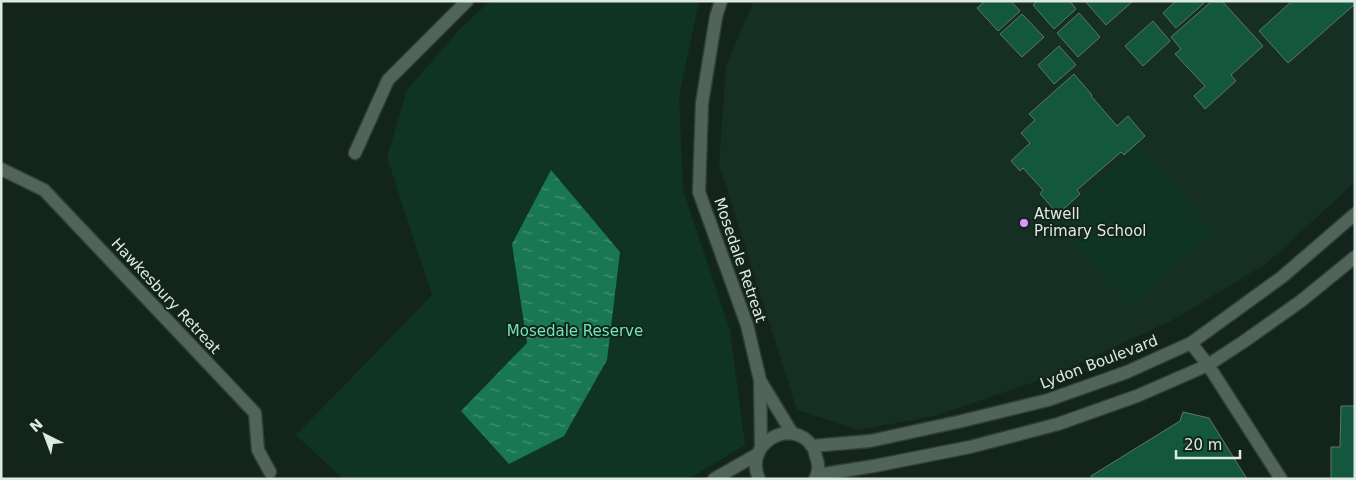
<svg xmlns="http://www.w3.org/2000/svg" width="1356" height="480" font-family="'DejaVu Sans',sans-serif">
	<defs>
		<pattern id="water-ripples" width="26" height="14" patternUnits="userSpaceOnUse" patternTransform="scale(1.25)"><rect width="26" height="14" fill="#1a7755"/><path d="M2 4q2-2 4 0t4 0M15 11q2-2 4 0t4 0" fill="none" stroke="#469175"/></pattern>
	</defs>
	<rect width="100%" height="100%" fill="#13241c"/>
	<!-- built -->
	<polygon fill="#162f24" points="754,1 1355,1 1355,182 1267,263 1171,321 1049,377 938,415 859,430 797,410 719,164 726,65"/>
	<!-- park -->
	<g fill="#0f3425">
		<polygon points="490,1 699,1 679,97 683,190 730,330 745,445 688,479 343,479 296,435 432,295 387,157 407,90 461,28"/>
		<polygon points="1138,145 1214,231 1129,307 1053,221"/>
	</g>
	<!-- water -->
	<polygon fill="url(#water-ripples)" points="551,170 620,252 607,360 564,436 509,464 461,411 527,343 512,244"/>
	<!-- building -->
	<g fill="#12573e" stroke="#62756b">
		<polygon points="985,1 1011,1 1020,11 998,31 977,8"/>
		<polygon points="1038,1 1070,1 1076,9 1054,29 1033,5"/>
		<polygon points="1085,1 1133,1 1106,25"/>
		<polygon points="1176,1 1202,1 1204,3 1176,28 1163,13"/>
		<polygon points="1212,1 1222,1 1263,46 1231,75 1236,81 1205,109 1194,96 1205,86 1175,54 1181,49 1171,37"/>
		<polygon points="1292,1 1355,1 1355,4 1288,63 1259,31"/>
		<polygon points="1079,13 1100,37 1078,57 1057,33"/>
		<polygon points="1022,14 1044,37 1022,57 1000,34"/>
		<polygon points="1153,21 1170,41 1143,66 1125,46"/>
		<polygon points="1059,46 1076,65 1054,84 1038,65"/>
		<polygon points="1074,74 1092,95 1091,96 1117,126 1128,116 1145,136 1124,155 1121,152 1077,190 1080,194 1058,214 1040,194 1043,190 1023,168 1020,171 1011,161 1030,143 1021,133 1035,120 1029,114"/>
		<polygon points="1341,406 1355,406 1355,479 1331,479 1331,447 1340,447"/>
		<polygon points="1183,412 1209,418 1247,479 1092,479 1091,476 1180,421"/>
	</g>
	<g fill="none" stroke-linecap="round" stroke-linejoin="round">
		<defs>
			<g id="minor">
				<polyline points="721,1 716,17 702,103 699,192 747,325 760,380 761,446"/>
				<polyline points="355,153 388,80 467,1"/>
				<polyline points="1,169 44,190 255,413 258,450 270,472"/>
				<polyline points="1191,343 1208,365 1281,479"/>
				<polyline points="761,382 792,433"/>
			</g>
			<g id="tertiary">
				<polyline points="812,446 870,441 962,421 1048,400 1127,372 1191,343 1282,277 1355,214"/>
				<polyline points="817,475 874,466 970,447 1058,424 1137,396 1208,365 1246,340 1301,301 1355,257"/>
				<polyline points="714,479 758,454"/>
				<path d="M759,479C743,444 791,416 812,446C814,448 815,453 816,457C819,464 819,472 815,479"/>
			</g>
		</defs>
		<!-- minor casing -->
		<use href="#minor" stroke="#323d38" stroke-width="15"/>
		<!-- tertiary casing -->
		<use href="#tertiary" stroke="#323d38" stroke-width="15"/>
		<!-- minor -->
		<use href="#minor" stroke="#51645a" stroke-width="12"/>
		<!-- tertiary -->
		<use href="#tertiary" stroke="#51645a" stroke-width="12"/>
	</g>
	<!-- markers -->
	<circle fill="#d89bf8" stroke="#13241c" stroke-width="2" cx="1024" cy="223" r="5"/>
	<g text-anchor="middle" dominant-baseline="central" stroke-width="4" stroke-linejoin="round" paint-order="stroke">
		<!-- poi labels -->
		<g font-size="15" fill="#dfe9e4" stroke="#13241c" text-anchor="start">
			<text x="1034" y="214">Atwell<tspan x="1034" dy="17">Primary School</tspan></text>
		</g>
		<!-- street labels -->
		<g font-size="15" fill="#dfe9e4" stroke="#13241c">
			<text transform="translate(740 260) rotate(71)">Mosedale Retreat</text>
			<text transform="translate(166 296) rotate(47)">Hawkesbury Retreat</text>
			<text transform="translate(1099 362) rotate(-21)">Lydon Boulevard</text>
		</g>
		<!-- park labels -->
		<g font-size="15" fill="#72e7b4" stroke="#13241c">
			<text x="575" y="331">Mosedale Reserve</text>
		</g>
	</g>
	<!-- border -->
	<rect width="1356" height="480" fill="none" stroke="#dfe9e4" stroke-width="5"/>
	<!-- north arrow -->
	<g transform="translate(45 435) rotate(318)" stroke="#13241c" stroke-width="4" paint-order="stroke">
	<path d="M0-4L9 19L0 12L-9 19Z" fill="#dfe9e4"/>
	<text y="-8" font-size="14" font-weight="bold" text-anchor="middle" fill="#dfe9e4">N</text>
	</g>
	<!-- scale -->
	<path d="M1176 450v8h64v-8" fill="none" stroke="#dfe9e4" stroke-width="2.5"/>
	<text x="1184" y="450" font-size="15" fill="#dfe9e4" stroke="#13241c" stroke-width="4" paint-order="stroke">20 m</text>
</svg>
